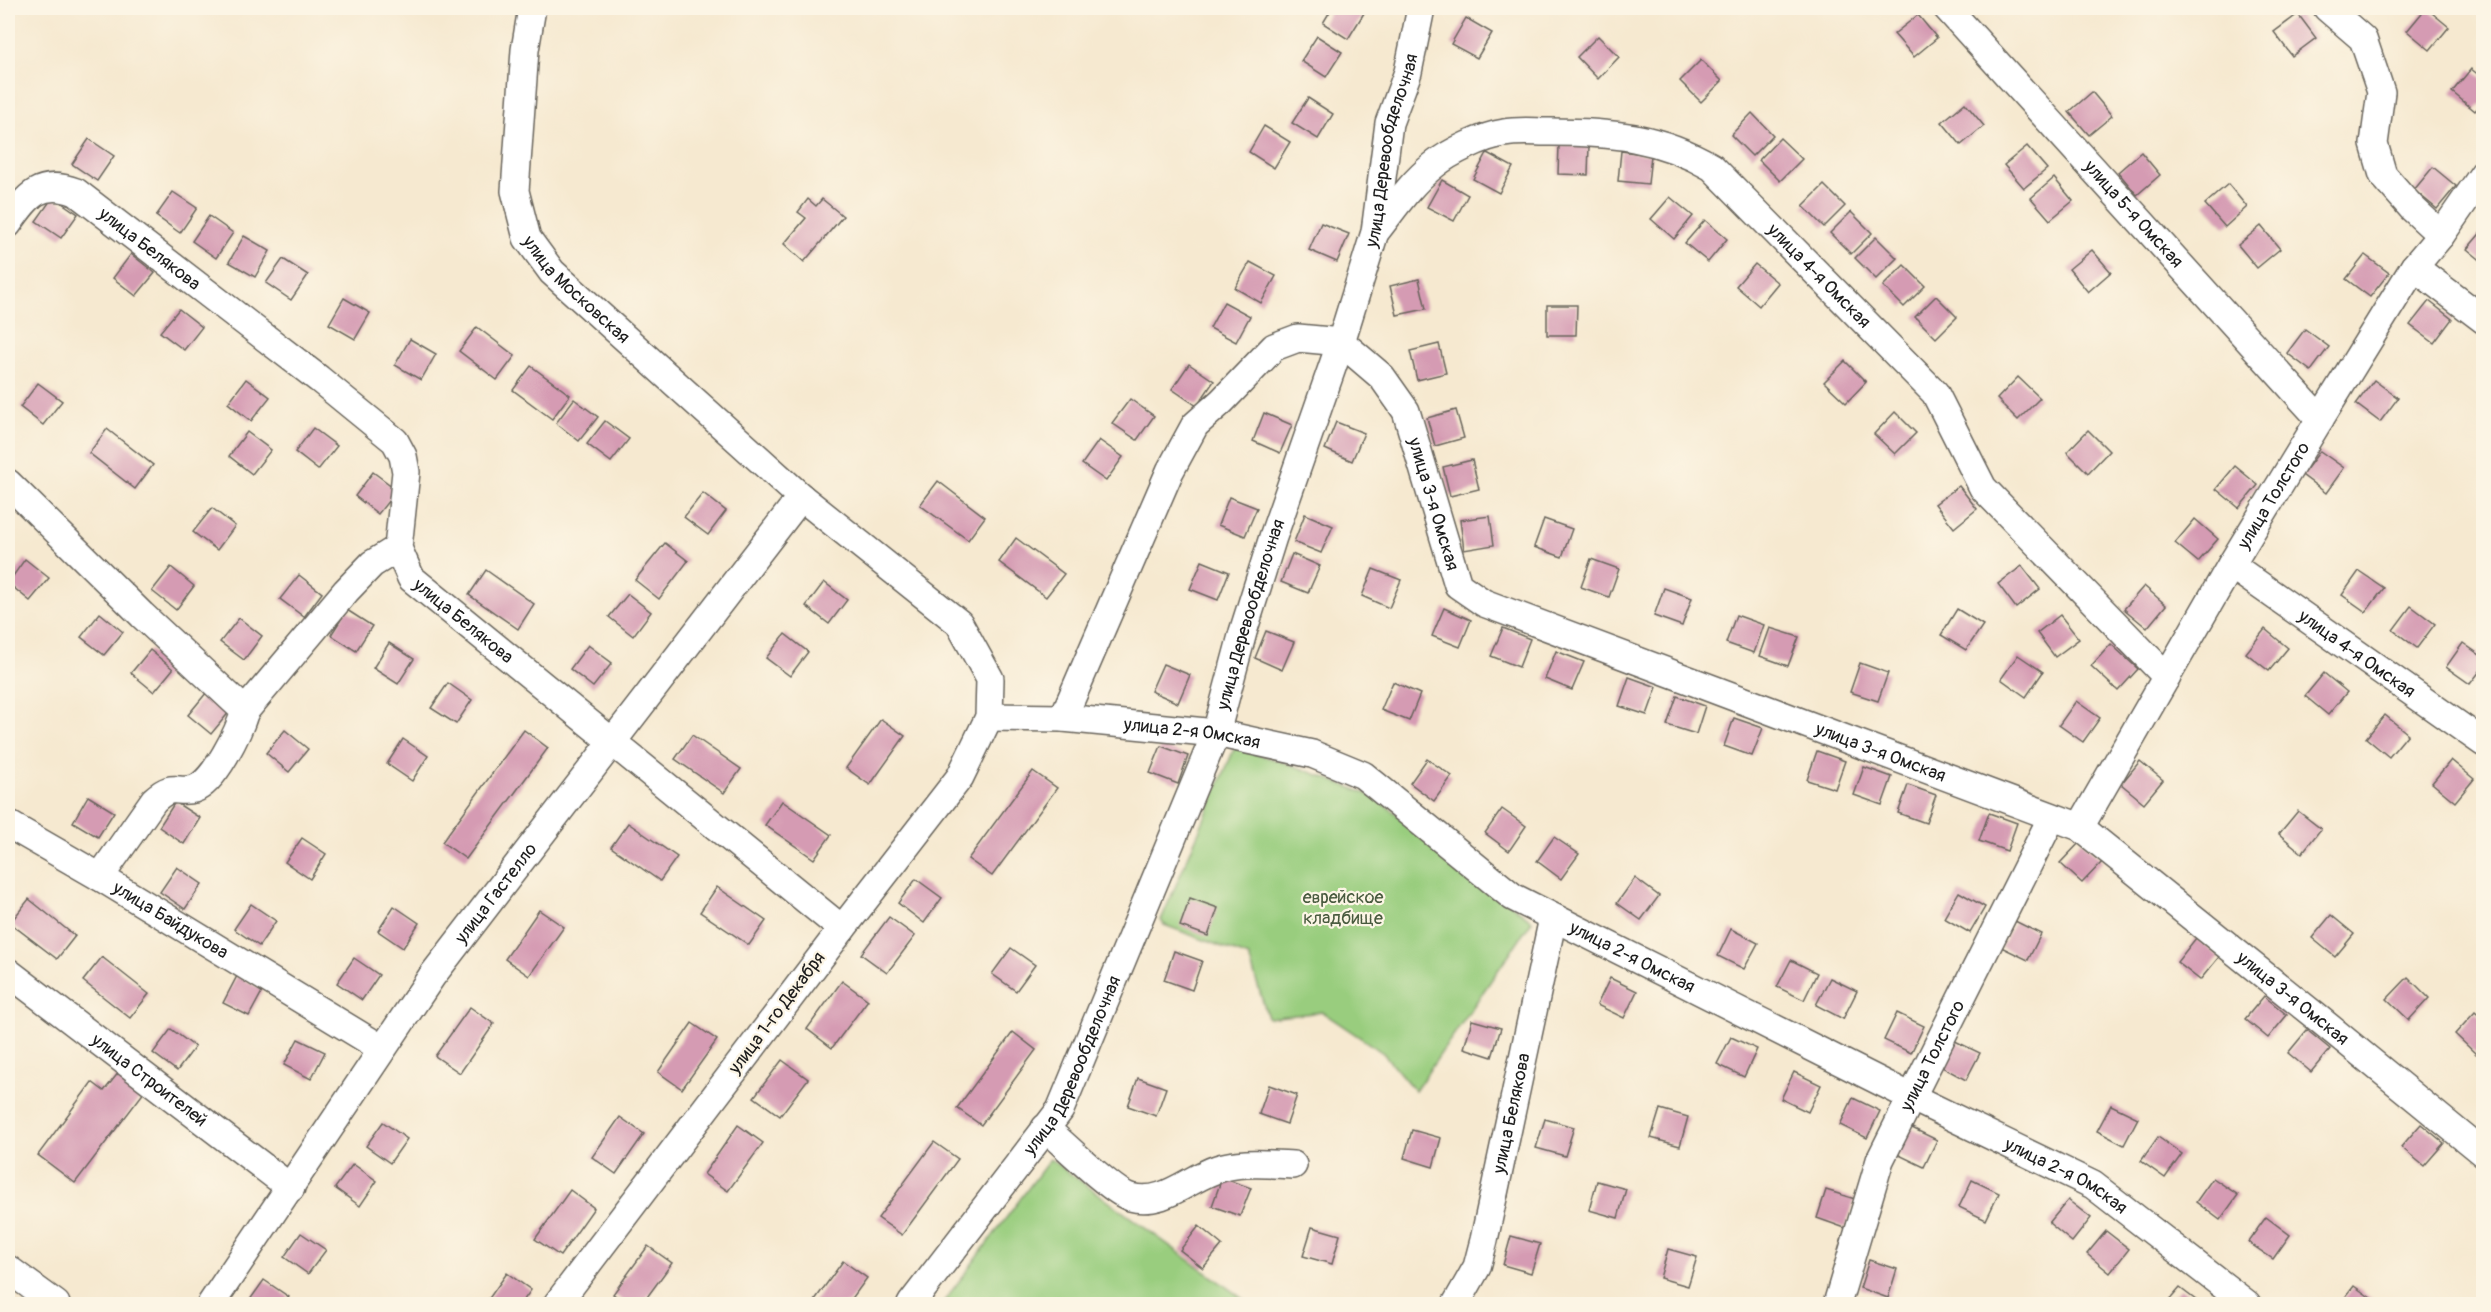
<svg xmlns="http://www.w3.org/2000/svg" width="2491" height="1312" font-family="Pangolin,sans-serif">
	<rect width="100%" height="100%" fill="#fcf5e5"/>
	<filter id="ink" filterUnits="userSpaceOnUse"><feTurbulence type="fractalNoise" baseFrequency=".0167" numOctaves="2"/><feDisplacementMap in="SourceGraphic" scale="12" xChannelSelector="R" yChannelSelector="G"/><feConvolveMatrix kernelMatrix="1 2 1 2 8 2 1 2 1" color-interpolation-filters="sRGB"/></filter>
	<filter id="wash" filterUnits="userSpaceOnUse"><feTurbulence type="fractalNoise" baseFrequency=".008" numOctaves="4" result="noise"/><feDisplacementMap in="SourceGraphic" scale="24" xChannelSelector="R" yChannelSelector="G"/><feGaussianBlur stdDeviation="1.35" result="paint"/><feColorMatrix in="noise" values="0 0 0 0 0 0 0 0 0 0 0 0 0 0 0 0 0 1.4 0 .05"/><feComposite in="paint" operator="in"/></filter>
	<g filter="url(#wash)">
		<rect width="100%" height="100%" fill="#f6e9d0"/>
		<!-- green -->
		<g fill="#99cd7e" stroke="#5a744d" stroke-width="1.5">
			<polygon points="1235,747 1292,765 1375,797 1532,921 1415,1091 1383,1053 1322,1012 1268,1018 1249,957 1164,925 1161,920"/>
			<polygon points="1050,1159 1250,1304 942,1304"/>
		</g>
		<g id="blocks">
			<!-- building -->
			<g fill="#d59bb3">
				<polygon points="1332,8 1354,8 1364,13 1348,39 1323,23"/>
				<polygon points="2426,8 2449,27 2430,50 2407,31"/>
				<polygon points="2298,14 2316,38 2292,56 2274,32"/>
				<polygon points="1918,15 1937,38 1914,57 1894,34"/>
				<polygon points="1466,18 1492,33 1477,58 1451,44"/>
				<polygon points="1317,36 1342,52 1326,77 1301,61"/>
				<polygon points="1598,36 1619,57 1598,79 1577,57"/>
				<polygon points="1701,60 1722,81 1701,102 1680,81"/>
				<polygon points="2471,69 2484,79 2484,101 2475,111 2452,92"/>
				<polygon points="2092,92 2112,116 2089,135 2069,112"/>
				<polygon points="1308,98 1333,114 1318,139 1292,123"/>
				<polygon points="1965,103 1984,126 1961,145 1942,122"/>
				<polygon points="1752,113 1773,135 1752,156 1731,135"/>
				<polygon points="1264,126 1290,142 1274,168 1249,152"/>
				<polygon points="1780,138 1802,159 1780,181 1759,160"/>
				<polygon points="89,139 114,156 97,181 72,164"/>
				<polygon points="1559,145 1589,145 1588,175 1558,174"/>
				<polygon points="2027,146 2047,169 2024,188 2004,165"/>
				<polygon points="1621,151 1651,155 1648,184 1618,181"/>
				<polygon points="2141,152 2160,175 2137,195 2118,172"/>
				<polygon points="1487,153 1513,167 1499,193 1473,179"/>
				<polygon points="2433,167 2456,186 2437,209 2414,190"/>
				<polygon points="2054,178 2073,201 2050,220 2031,198"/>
				<polygon points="1442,180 1468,195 1454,221 1427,207"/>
				<polygon points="2228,184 2247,207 2225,227 2205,204"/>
				<polygon points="1824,185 1845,206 1824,227 1803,206"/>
				<polygon points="173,192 197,208 180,233 156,216"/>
				<polygon points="53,197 78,214 61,238 36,221"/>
				<polygon points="1670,197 1693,216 1674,239 1651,219"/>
				<polygon points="808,199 816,206 822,199 843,216 804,262 784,244 806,218 798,212"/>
				<polygon points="1851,212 1872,233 1851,254 1830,233"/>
				<polygon points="209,216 233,233 216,258 192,241"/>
				<polygon points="1705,220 1727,239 1708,262 1685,243"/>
				<polygon points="1321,223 1349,234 1337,262 1309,250"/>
				<polygon points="2261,226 2280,249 2257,268 2238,245"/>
				<polygon points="2484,229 2484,263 2467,249"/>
				<polygon points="244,236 270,251 255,277 229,262"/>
				<polygon points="1876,237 1897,258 1876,279 1855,258"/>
				<polygon points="2092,250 2111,272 2088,292 2069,269"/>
				<polygon points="131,254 155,273 136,296 113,278"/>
				<polygon points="2365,255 2389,273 2370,297 2346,279"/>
				<polygon points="283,259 308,275 291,300 266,283"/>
				<polygon points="1250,262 1276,276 1261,303 1235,288"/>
				<polygon points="1755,264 1778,283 1759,306 1736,286"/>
				<polygon points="1904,265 1925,286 1904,307 1883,286"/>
				<polygon points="1419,279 1426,309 1397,315 1390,286"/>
				<polygon points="1936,296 1957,317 1936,338 1915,317"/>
				<polygon points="344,298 370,313 355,339 329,324"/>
				<polygon points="2429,301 2452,319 2434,343 2410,325"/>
				<polygon points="1224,302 1250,316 1236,342 1210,328"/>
				<polygon points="1547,305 1577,305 1576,335 1547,335"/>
				<polygon points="179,309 202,327 184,350 160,332"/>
				<polygon points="477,327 515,356 497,380 459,351"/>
				<polygon points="2305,329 2329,347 2311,371 2287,353"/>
				<polygon points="410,339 436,354 421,380 395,365"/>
				<polygon points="1439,344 1446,373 1417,380 1410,351"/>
				<polygon points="1845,361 1866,382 1846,403 1824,382"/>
				<polygon points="1189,364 1214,381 1197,406 1172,389"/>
				<polygon points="531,366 570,395 552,419 513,390"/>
				<polygon points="2018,377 2040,398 2018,420 1997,399"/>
				<polygon points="246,379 270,397 251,421 228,403"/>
				<polygon points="2374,380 2398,398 2380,422 2356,404"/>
				<polygon points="38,383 62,401 43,425 20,407"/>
				<polygon points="574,399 598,417 579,441 556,423"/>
				<polygon points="1130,399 1154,416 1137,440 1112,423"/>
				<polygon points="1456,410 1464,438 1435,446 1427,418"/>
				<polygon points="1895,412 1916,433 1895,454 1874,434"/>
				<polygon points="1264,413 1292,425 1280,453 1253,441"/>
				<polygon points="605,421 629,439 611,462 587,444"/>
				<polygon points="1336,422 1364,433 1352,461 1325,449"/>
				<polygon points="313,428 337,446 318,470 295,452"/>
				<polygon points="107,429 153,465 135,489 89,453"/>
				<polygon points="2088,430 2109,451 2088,473 2067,452"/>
				<polygon points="247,432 271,450 252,474 229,456"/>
				<polygon points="1099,440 1123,457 1106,481 1082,464"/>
				<polygon points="2320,451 2344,468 2326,493 2302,475"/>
				<polygon points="1472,460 1479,489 1450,496 1443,467"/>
				<polygon points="2235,466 2258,485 2239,508 2216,489"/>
				<polygon points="373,472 397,490 378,514 355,496"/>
				<polygon points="938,481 985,517 968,540 920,505"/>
				<polygon points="1959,486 1977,509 1954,528 1935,504"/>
				<polygon points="703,493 726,511 708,535 684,517"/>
				<polygon points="1229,497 1257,508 1245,536 1218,525"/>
				<polygon points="212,508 235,526 217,550 193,532"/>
				<polygon points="1305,514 1333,526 1321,553 1294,542"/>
				<polygon points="1490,516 1494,545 1464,550 1460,520"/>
				<polygon points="1544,519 1572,529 1562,557 1534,547"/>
				<polygon points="2195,519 2218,539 2198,562 2175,543"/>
				<polygon points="1016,538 1064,574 1046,597 999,562"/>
				<polygon points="665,543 688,561 659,599 635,580"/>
				<polygon points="1292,554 1320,566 1308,593 1281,582"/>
				<polygon points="25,559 49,578 30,601 8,583"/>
				<polygon points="1591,559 1619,569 1609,597 1581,587"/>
				<polygon points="1202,561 1229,572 1218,600 1190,589"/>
				<polygon points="2022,566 2040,589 2016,608 1998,584"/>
				<polygon points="171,567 194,586 176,610 152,591"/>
				<polygon points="1373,569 1401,580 1389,608 1362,596"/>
				<polygon points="486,570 534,604 518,629 469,595"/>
				<polygon points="2359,571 2384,588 2366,612 2342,595"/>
				<polygon points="299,575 322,593 304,617 280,599"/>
				<polygon points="824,582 847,600 829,624 806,606"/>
				<polygon points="2144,586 2166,605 2147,628 2124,609"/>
				<polygon points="1664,588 1692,598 1682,626 1654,616"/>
				<polygon points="628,594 651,612 633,636 609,617"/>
				<polygon points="2411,606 2435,624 2417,648 2393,630"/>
				<polygon points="1444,608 1471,620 1460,647 1432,636"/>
				<polygon points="1957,609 1983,625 1966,650 1941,635"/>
				<polygon points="347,610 372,626 356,651 331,635"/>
				<polygon points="100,613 123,632 104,655 81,637"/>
				<polygon points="1736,615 1764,625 1754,653 1726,643"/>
				<polygon points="2060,615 2079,639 2055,657 2037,633"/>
				<polygon points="239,618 262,636 244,660 220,642"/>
				<polygon points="1503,628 1530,639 1519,667 1491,656"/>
				<polygon points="1770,628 1799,637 1788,666 1760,656"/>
				<polygon points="2265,629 2288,648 2269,671 2246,653"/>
				<polygon points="1266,631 1294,642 1282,670 1255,658"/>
				<polygon points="785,634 808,652 790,676 766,658"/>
				<polygon points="389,643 414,659 398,684 373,668"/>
				<polygon points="2463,643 2484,658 2484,666 2470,684 2446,667"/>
				<polygon points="2111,644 2138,669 2118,691 2091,666"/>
				<polygon points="588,645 612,663 593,687 570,669"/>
				<polygon points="150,650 173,669 154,692 131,673"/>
				<polygon points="1556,651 1584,662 1572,690 1545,679"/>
				<polygon points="2018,655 2043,672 2026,697 2001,679"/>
				<polygon points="1860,663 1888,673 1878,701 1850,692"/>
				<polygon points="1163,664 1190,675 1178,703 1151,691"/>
				<polygon points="2324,673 2347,692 2328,715 2305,696"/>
				<polygon points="1629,677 1657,687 1647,715 1619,706"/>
				<polygon points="1393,682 1420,694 1409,721 1381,710"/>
				<polygon points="448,683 472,700 456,724 431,708"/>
				<polygon points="207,692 230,711 211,734 188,715"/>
				<polygon points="1677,696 1705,706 1696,734 1667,725"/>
				<polygon points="2076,701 2100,718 2083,742 2059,725"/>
				<polygon points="2385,715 2408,734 2389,757 2366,738"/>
				<polygon points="1734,718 1763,728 1752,756 1724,746"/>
				<polygon points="881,719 905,736 870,785 846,768"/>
				<polygon points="285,730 308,749 289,772 266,753"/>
				<polygon points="524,730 548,748 466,859 442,842"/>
				<polygon points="692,735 741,769 724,793 675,759"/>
				<polygon points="403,739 428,756 412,781 387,764"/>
				<polygon points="1161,746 1188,756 1178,784 1150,773"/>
				<polygon points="1817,751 1845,761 1835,789 1807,780"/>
				<polygon points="1427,759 1452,776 1434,801 1410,783"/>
				<polygon points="2451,760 2474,779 2455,802 2432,783"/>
				<polygon points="2140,761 2163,780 2144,803 2121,784"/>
				<polygon points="1864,767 1892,777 1882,805 1854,795"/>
				<polygon points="1033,771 1057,788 992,876 968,859"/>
				<polygon points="1908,785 1936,795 1926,823 1898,813"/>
				<polygon points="88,796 114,812 98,837 73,822"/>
				<polygon points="782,801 831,835 814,859 765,825"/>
				<polygon points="175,802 200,818 184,844 159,827"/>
				<polygon points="1502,809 1526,826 1509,851 1485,833"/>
				<polygon points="2298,811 2321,829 2302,853 2279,834"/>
				<polygon points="1989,813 2017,823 2007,851 1979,841"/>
				<polygon points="628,823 677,857 660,881 611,847"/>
				<polygon points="1554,837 1579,854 1561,879 1537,861"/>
				<polygon points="302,838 326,854 310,879 285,862"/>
				<polygon points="2081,841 2103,861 2082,883 2060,863"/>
				<polygon points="177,867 202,884 185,909 160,892"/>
				<polygon points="1635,878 1659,896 1641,920 1617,903"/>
				<polygon points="916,879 942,898 924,923 898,903"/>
				<polygon points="717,887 766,921 749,945 700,912"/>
				<polygon points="1959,892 1985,907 1970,933 1944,918"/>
				<polygon points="1190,898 1218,908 1208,936 1180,926"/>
				<polygon points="29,899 75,936 57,959 10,923"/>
				<polygon points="251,904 276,921 259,946 234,929"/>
				<polygon points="394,906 419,923 403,948 378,931"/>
				<polygon points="539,910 564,927 529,976 505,959"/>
				<polygon points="2331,915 2354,934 2335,957 2312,938"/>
				<polygon points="889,917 915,936 887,973 861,954"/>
				<polygon points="2015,921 2041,934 2028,960 2001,947"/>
				<polygon points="1731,929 1758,943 1744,969 1718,956"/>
				<polygon points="2196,938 2219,957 2200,980 2177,962"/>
				<polygon points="1011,948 1035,965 1016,991 992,974"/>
				<polygon points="1174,951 1202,961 1192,990 1164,980"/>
				<polygon points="102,957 149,994 130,1018 83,981"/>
				<polygon points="354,958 379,975 362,1000 337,983"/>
				<polygon points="1791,960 1817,973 1804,1000 1777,987"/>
				<polygon points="237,976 263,990 249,1016 223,1003"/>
				<polygon points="2408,977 2429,998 2409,1020 2387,999"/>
				<polygon points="1610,978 1637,991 1624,1018 1597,1005"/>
				<polygon points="1830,978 1857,991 1843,1019 1816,1005"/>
				<polygon points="842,981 868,1000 832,1048 807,1029"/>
				<polygon points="2264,996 2287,1015 2268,1038 2245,1019"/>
				<polygon points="470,1007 494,1024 460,1073 435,1056"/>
				<polygon points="2475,1012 2484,1020 2484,1046 2476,1054 2455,1034"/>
				<polygon points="1897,1013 1924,1026 1911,1053 1884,1040"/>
				<polygon points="1472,1020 1501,1028 1492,1057 1464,1048"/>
				<polygon points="692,1023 717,1040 682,1089 658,1072"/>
				<polygon points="171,1029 195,1047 177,1071 153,1053"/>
				<polygon points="2307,1030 2330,1049 2311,1072 2288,1053"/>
				<polygon points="1013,1032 1036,1050 981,1125 957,1108"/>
				<polygon points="1731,1037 1757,1049 1744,1077 1717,1064"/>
				<polygon points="298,1039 325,1052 311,1079 284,1065"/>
				<polygon points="1953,1040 1980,1053 1966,1080 1940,1066"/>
				<polygon points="782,1060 808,1079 780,1116 754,1097"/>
				<polygon points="119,1072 145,1091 75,1183 38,1155 92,1082 104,1091"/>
				<polygon points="1794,1072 1821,1085 1808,1112 1781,1099"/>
				<polygon points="1138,1078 1166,1088 1156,1116 1128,1106"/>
				<polygon points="1269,1085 1297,1095 1287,1124 1259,1114"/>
				<polygon points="1853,1098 1880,1111 1867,1138 1840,1125"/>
				<polygon points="2111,1105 2138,1118 2124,1145 2097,1131"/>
				<polygon points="1660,1109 1688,1117 1680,1146 1651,1138"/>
				<polygon points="620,1117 644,1134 616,1174 592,1157"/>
				<polygon points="1545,1119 1574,1127 1565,1156 1536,1148"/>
				<polygon points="383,1122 407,1139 390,1163 366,1146"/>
				<polygon points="2421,1124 2444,1143 2424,1166 2401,1147"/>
				<polygon points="738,1125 763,1143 728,1191 704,1174"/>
				<polygon points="1910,1127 1937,1140 1924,1167 1897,1154"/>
				<polygon points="1412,1130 1441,1138 1433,1167 1404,1158"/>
				<polygon points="2158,1137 2182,1154 2165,1178 2141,1161"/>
				<polygon points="934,1142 958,1159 902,1235 878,1218"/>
				<polygon points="353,1164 377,1181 360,1206 335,1188"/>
				<polygon points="1222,1178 1251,1188 1240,1216 1212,1206"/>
				<polygon points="2213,1178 2238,1195 2220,1220 2196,1202"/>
				<polygon points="1972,1180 1999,1193 1986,1220 1959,1207"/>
				<polygon points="1597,1181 1626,1189 1618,1218 1589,1210"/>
				<polygon points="570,1190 594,1208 560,1256 535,1239"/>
				<polygon points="1826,1190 1855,1199 1845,1228 1817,1218"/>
				<polygon points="2068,1200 2091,1218 2072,1242 2049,1223"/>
				<polygon points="2266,1217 2290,1235 2273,1259 2248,1242"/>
				<polygon points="1199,1226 1222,1245 1203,1268 1180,1250"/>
				<polygon points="1312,1227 1340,1235 1332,1264 1303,1256"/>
				<polygon points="2106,1231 2129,1249 2110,1273 2087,1254"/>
				<polygon points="301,1233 326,1250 308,1274 284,1257"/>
				<polygon points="1511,1236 1540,1244 1531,1273 1503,1265"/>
				<polygon points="648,1246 672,1263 642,1304 628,1304 613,1294"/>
				<polygon points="1668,1249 1697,1257 1688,1286 1660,1278"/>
				<polygon points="1869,1260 1897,1269 1888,1298 1860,1288"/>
				<polygon points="843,1261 867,1278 848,1304 812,1304"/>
				<polygon points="507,1273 531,1290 521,1304 485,1304"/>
				<polygon points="264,1280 289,1297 284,1304 247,1304"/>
				<polygon points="2354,1286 2378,1303 2377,1304 2340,1304"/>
				<polygon points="2180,1288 2201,1304 2166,1304"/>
			</g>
		</g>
	</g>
	<g filter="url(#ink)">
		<use href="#blocks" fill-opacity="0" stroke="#68645b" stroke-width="1.5"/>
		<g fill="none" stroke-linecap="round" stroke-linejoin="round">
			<defs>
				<g id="minor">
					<path id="s1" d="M532,8L525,50L515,191L527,238L552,272L801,497L959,623L990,679L989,717L960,777L842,929L557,1304"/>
					<path id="s2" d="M1947,8L2320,419"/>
					<polyline points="2327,8 2363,39 2381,92 2374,144 2383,175 2412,208 2441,235"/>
					<path id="s3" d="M8,224C27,197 39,178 76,192L319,379L395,441L403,456L406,472L398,548L411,578L842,929"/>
					<path id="s4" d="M1377,230C1395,207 1411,183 1434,165C1450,152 1483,136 1504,133C1519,130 1535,132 1550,132C1610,132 1659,136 1712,167L1935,393L1983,488L2167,677"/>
					<polyline points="2414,267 2484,320"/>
					<path id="s5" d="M8,483L142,615L245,711C239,731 215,782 194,789C176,794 174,782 154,800L100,877L381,1048"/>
					<path id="s6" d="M2231,565L2484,743"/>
					<polyline points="245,711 346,591 372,564 398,548"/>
					<path id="s7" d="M989,717L1063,718L1216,733L1312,754L1363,775L1513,897L1911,1097L2093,1185L2247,1304"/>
					<path id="s8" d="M1063,718L1170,471L1195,425L1222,401L1274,347L1298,338L1341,342L1382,377L1406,411L1458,585L1484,603L2080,827L2319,1019L2484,1154"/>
					<polyline points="8,824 100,877"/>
					<path id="s9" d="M2080,827L2231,565L2320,419L2414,267L2441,235L2484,173"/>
					<path id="s10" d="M8,972L291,1188"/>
					<path d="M1045,1128C1062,1142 1112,1192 1130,1197C1166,1207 1192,1174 1224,1167C1247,1162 1270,1164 1293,1165"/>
					<polyline points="8,1269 56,1304"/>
					<path id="s11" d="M211,1304L432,976L801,497"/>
					<path id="s12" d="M911,1304L1060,1110L1216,733L1243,632L1273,537L1341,342L1375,232L1389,123L1408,72L1421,8"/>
					<path id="s13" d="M1456,1304L1477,1267L1484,1240L1553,918"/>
					<path id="s14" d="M1837,1304L1880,1160L2052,817"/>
				</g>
			</defs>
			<!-- minor casing -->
			<use href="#minor" stroke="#68645b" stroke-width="30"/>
			<!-- minor -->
			<use href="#minor" stroke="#fff" stroke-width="27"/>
		</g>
	</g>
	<g text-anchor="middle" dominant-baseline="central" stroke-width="4.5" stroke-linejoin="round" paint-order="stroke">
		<!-- street labels -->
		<g font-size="18" fill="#1c1c1c" stroke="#fcf5e5">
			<text stroke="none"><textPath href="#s12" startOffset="1262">улица Деревообделочная</textPath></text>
			<text stroke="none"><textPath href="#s2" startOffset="278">улица 5-я Омская</textPath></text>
			<text stroke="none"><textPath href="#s3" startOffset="177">улица Белякова</textPath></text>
			<text stroke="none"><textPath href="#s4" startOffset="531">улица 4-я Омская</textPath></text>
			<text stroke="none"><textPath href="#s1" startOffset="304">улица Московская</textPath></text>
			<text stroke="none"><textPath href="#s9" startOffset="384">улица Толстого</textPath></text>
			<text stroke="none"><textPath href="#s8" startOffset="694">улица 3-я Омская</textPath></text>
			<text stroke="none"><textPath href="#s12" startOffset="776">улица Деревообделочная</textPath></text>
			<text stroke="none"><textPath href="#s3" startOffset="699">улица Белякова</textPath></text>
			<text stroke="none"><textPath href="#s6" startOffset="154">улица 4-я Омская</textPath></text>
			<text stroke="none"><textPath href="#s7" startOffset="204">улица 2-я Омская</textPath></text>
			<text stroke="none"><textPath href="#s8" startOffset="1234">улица 3-я Омская</textPath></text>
			<text stroke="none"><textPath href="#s11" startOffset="500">улица Гастелло</textPath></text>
			<text stroke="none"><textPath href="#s5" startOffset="644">улица Байдукова</textPath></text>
			<text stroke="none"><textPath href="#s7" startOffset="708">улица 2-я Омская</textPath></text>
			<text stroke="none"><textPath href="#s8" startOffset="1720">улица 3-я Омская</textPath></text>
			<text transform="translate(777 1013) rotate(-53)">улица 1-го Декабря</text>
			<text stroke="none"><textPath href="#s14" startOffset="267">улица Толстого</textPath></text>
			<text stroke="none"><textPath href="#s12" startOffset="290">улица Деревообделочная</textPath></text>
			<text stroke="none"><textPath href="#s10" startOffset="178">улица Строителей</textPath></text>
			<text stroke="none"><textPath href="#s13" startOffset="200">улица Белякова</textPath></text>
			<text stroke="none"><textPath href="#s7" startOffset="1194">улица 2-я Омская</textPath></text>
		</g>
		<!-- park labels -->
		<g font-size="18" fill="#485a3e" stroke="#fcf5e5">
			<text x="1343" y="897">еврейское<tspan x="1343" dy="21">кладбище</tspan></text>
		</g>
	</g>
	<!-- margin -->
	<rect width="2491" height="1312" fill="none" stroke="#fcf5e5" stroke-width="30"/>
</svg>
